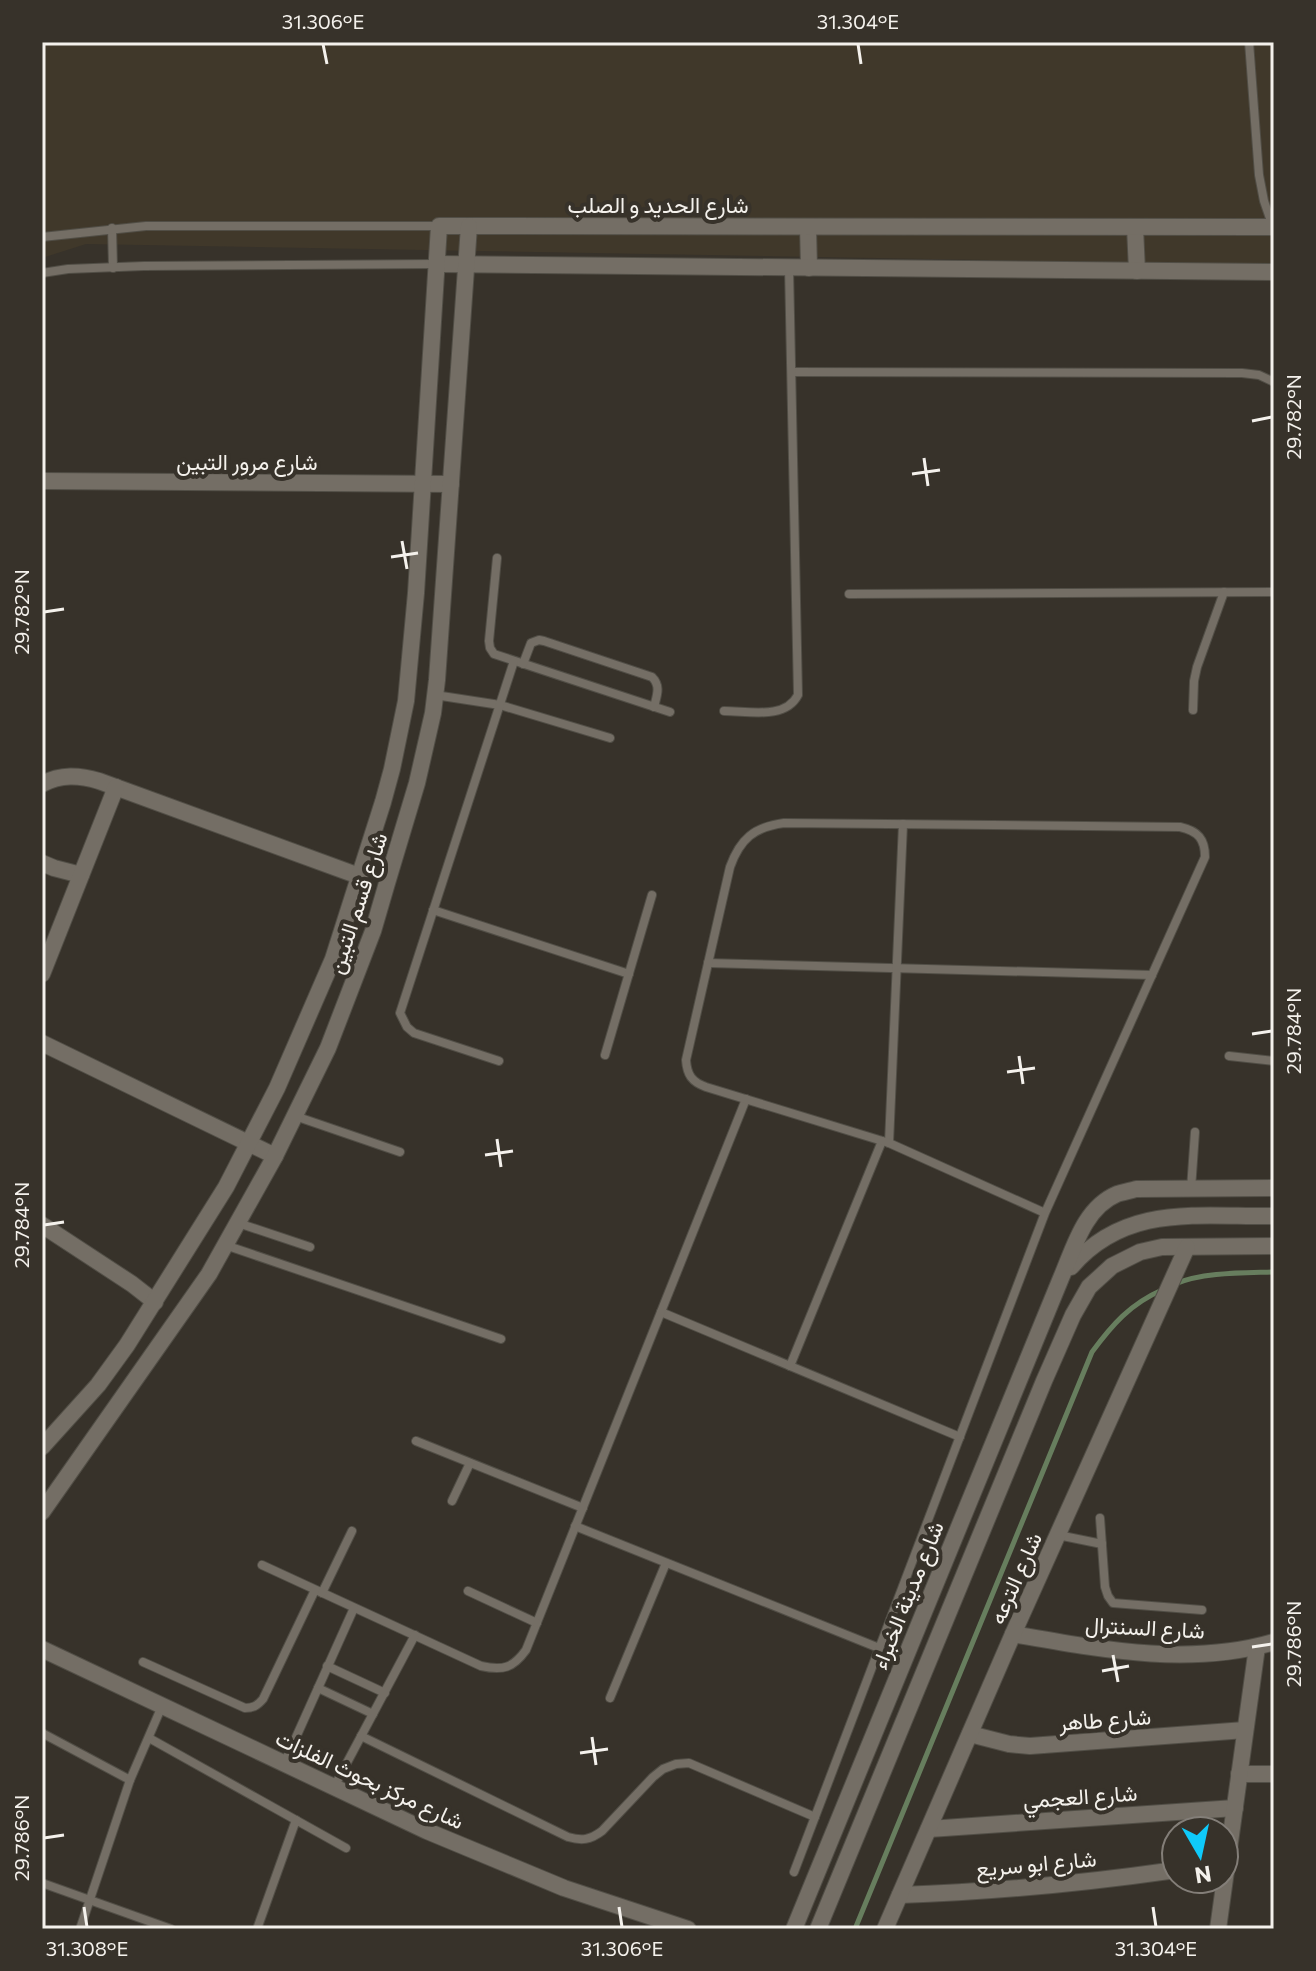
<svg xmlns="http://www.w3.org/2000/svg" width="1316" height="1971" font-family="Commissioner,Vazirmatn,sans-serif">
	<rect width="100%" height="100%" fill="#37322a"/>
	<!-- built -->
	<polygon fill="#40382a" points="42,42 1274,42 1274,265 86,244 42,258"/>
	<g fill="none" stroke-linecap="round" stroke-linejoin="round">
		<!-- stream -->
		<g stroke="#677e5e" stroke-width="5">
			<path d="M1175,1284C1203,1272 1244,1273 1274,1272"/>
			<path d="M855,1929L1092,1352C1112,1325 1130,1304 1162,1290"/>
		</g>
		<defs>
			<g id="lane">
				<polyline points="1249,42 1259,175 1264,201 1273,227"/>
				<polyline points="112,228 113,268"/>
				<polyline points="42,237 146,226 438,226"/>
				<polyline points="42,273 68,269 144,266 436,264"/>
				<polyline points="792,372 1242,373 1259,375 1274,382"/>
				<polyline points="497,558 489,641 490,648 494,654 670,712"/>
				<polyline points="849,594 1274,592"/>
				<path d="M523,664L531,643L539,640L544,641L652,677C661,686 657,695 654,707"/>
				<polyline points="435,695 500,705 610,738"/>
				<polyline points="1193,710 1194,681 1197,667 1224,592"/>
				<path d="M724,711C749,711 785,720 798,695L789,268"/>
				<polyline points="433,910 629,974"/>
				<polyline points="708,963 1152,975"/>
				<polyline points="605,1055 652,895"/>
				<polyline points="1229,1056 1274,1061"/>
				<polyline points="499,1061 414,1033 407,1027 400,1013 514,661"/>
				<polyline points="295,1116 400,1152"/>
				<polyline points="889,1143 903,824"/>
				<polyline points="1191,1189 1195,1132"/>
				<polyline points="238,1223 310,1247"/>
				<polyline points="225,1245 501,1339"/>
				<polyline points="661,1312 960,1437"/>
				<polyline points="790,1366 882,1141"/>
				<polyline points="416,1441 583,1508"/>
				<polyline points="452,1501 470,1463"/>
				<polyline points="1100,1518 1105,1587 1108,1596 1113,1603 1202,1610"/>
				<polyline points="575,1526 879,1648"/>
				<polyline points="1058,1535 1102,1544"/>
				<path d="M262,1565L481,1666C503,1671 513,1668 526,1650L746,1099"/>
				<polyline points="468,1591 537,1623"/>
				<polyline points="322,1593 352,1531"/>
				<path d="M143,1662L245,1708C253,1708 257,1706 263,1699L315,1590"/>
				<polyline points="327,1666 385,1693"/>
				<polyline points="318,1688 373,1714"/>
				<polyline points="610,1698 666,1563"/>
				<polyline points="42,1733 130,1780"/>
				<path d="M361,1736L568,1837C582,1841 590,1840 602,1831L653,1777L663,1769L676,1764L689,1763L815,1817"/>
				<polyline points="149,1738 346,1848"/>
				<polyline points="284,1764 354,1608"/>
				<polyline points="334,1787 415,1635"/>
				<path d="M794,1872L1045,1213L1205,857C1205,839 1198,831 1180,827L784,823C754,827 740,839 730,867L686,1060C687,1075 692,1082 706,1087L889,1143L1045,1213"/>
				<polyline points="42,1883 171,1929"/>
				<polyline points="80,1929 130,1780 162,1706"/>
				<polyline points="257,1929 296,1820"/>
			</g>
			<g id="street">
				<polyline points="808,227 809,268"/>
				<polyline points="1135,227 1137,271"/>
				<polyline points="436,264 1274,272"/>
				<polyline points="42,481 451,484"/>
				<path d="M42,784C61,774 79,775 99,781L359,876"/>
				<polyline points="42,863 54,868 81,875"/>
				<polyline points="42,974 116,787"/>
				<polyline points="42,1043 275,1156"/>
				<polyline points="42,1225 132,1284 155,1302"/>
				<path d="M1071,1267C1126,1203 1199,1217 1274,1216"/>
				<polyline points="42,1447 98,1385 127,1345 226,1187 277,1088 333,959 383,802 392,769 406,701 416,593 439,226 1274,227"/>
				<polyline points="42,1512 209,1274 275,1156 328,1048 373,931 387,883 417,783 433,713 437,680 469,226"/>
				<path d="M1013,1634C1099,1649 1189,1667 1274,1642"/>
				<polyline points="42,1649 427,1831 564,1888 688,1929"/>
				<polyline points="970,1734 1009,1744 1030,1746 1245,1730"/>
				<polyline points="1239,1774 1274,1774"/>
				<polyline points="929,1829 1235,1808"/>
				<path d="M900,1895C992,1892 1085,1883 1176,1870"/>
				<path d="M794,1929L1061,1278C1074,1248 1084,1208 1117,1194C1123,1192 1130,1191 1136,1189L1274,1188"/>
				<polyline points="818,1929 1044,1381 1073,1315 1089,1287 1112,1266 1140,1252 1162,1247 1274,1246"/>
				<polyline points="885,1929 1013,1634 1187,1247"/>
				<polyline points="1218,1929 1257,1647"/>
			</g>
		</defs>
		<!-- lane casing -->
		<use href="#lane" stroke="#514e46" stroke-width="10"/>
		<!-- street casing -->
		<use href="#street" stroke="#514e46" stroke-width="18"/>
		<!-- lane -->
		<use href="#lane" stroke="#746e65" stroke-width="8"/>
		<!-- street -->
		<use href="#street" stroke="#746e65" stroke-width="16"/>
	</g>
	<!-- ticks -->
	<path fill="none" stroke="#f4f1ec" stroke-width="3" d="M323,44L327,64M858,44L861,64M1252,421L1272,417M924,458L928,486M912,474L940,470M402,541L407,569M391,557L418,553M44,612L64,609M1252,1034L1272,1031M1019,1056L1023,1084M1007,1072L1035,1068M497,1139L501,1167M485,1155L513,1151M44,1225L64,1222M1252,1647L1272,1644M1113,1655L1118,1682M1102,1671L1129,1666M592,1737L596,1765M580,1753L608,1749M44,1838L64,1835M84,1907L87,1927M619,1907L622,1927M1153,1907L1156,1927"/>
	<g text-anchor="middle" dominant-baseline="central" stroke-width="8" stroke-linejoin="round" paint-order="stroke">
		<!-- street labels -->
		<g font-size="22" fill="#f4f1ec" stroke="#37322a">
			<text x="658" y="204">شارع الحديد و الصلب</text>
			<text x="247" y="461">شارع مرور التبين</text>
			<text transform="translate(357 903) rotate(-72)">شارع قسم التبين</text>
			<text transform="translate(1015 1578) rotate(-66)">شارع الترعه</text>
			<text transform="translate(907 1595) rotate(-68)">شارع مدينة الخبراء</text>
			<text transform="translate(1145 1627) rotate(3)">شارع السنترال</text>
			<text transform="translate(1105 1719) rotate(-4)">شارع طاهر</text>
			<text transform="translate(370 1779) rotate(25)">شارع مركز بحوث الفلزات</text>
			<text transform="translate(1080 1796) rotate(-4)">شارع العجمي</text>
			<text transform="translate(1036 1863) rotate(-5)">شارع ابو سريع</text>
		</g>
	</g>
	<!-- border -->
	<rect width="1316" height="1971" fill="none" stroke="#37322a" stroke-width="88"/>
	<!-- north arrow -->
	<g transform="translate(1200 1855) rotate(171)"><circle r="38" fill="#37322a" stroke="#837e78" stroke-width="2"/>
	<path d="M0-6L14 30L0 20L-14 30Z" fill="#0fcafa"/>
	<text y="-12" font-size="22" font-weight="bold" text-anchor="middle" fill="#f4f1ec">N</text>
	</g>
	<rect x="44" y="44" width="1228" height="1883" fill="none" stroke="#f4f1ec" stroke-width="3"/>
	<g font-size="20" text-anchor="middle" fill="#f4f1ec">
		<text x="323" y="29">31.306°E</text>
		<text x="858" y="29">31.304°E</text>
		<text transform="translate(1294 417) rotate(-90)" y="7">29.782°N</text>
		<text transform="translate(22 612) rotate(-90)" y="7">29.782°N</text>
		<text transform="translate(1294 1031) rotate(-90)" y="7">29.784°N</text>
		<text transform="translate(22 1225) rotate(-90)" y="7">29.784°N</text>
		<text transform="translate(1294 1644) rotate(-90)" y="7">29.786°N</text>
		<text transform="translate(22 1838) rotate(-90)" y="7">29.786°N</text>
		<text x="87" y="1956">31.308°E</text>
		<text x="622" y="1956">31.306°E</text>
		<text x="1156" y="1956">31.304°E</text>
	</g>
</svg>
